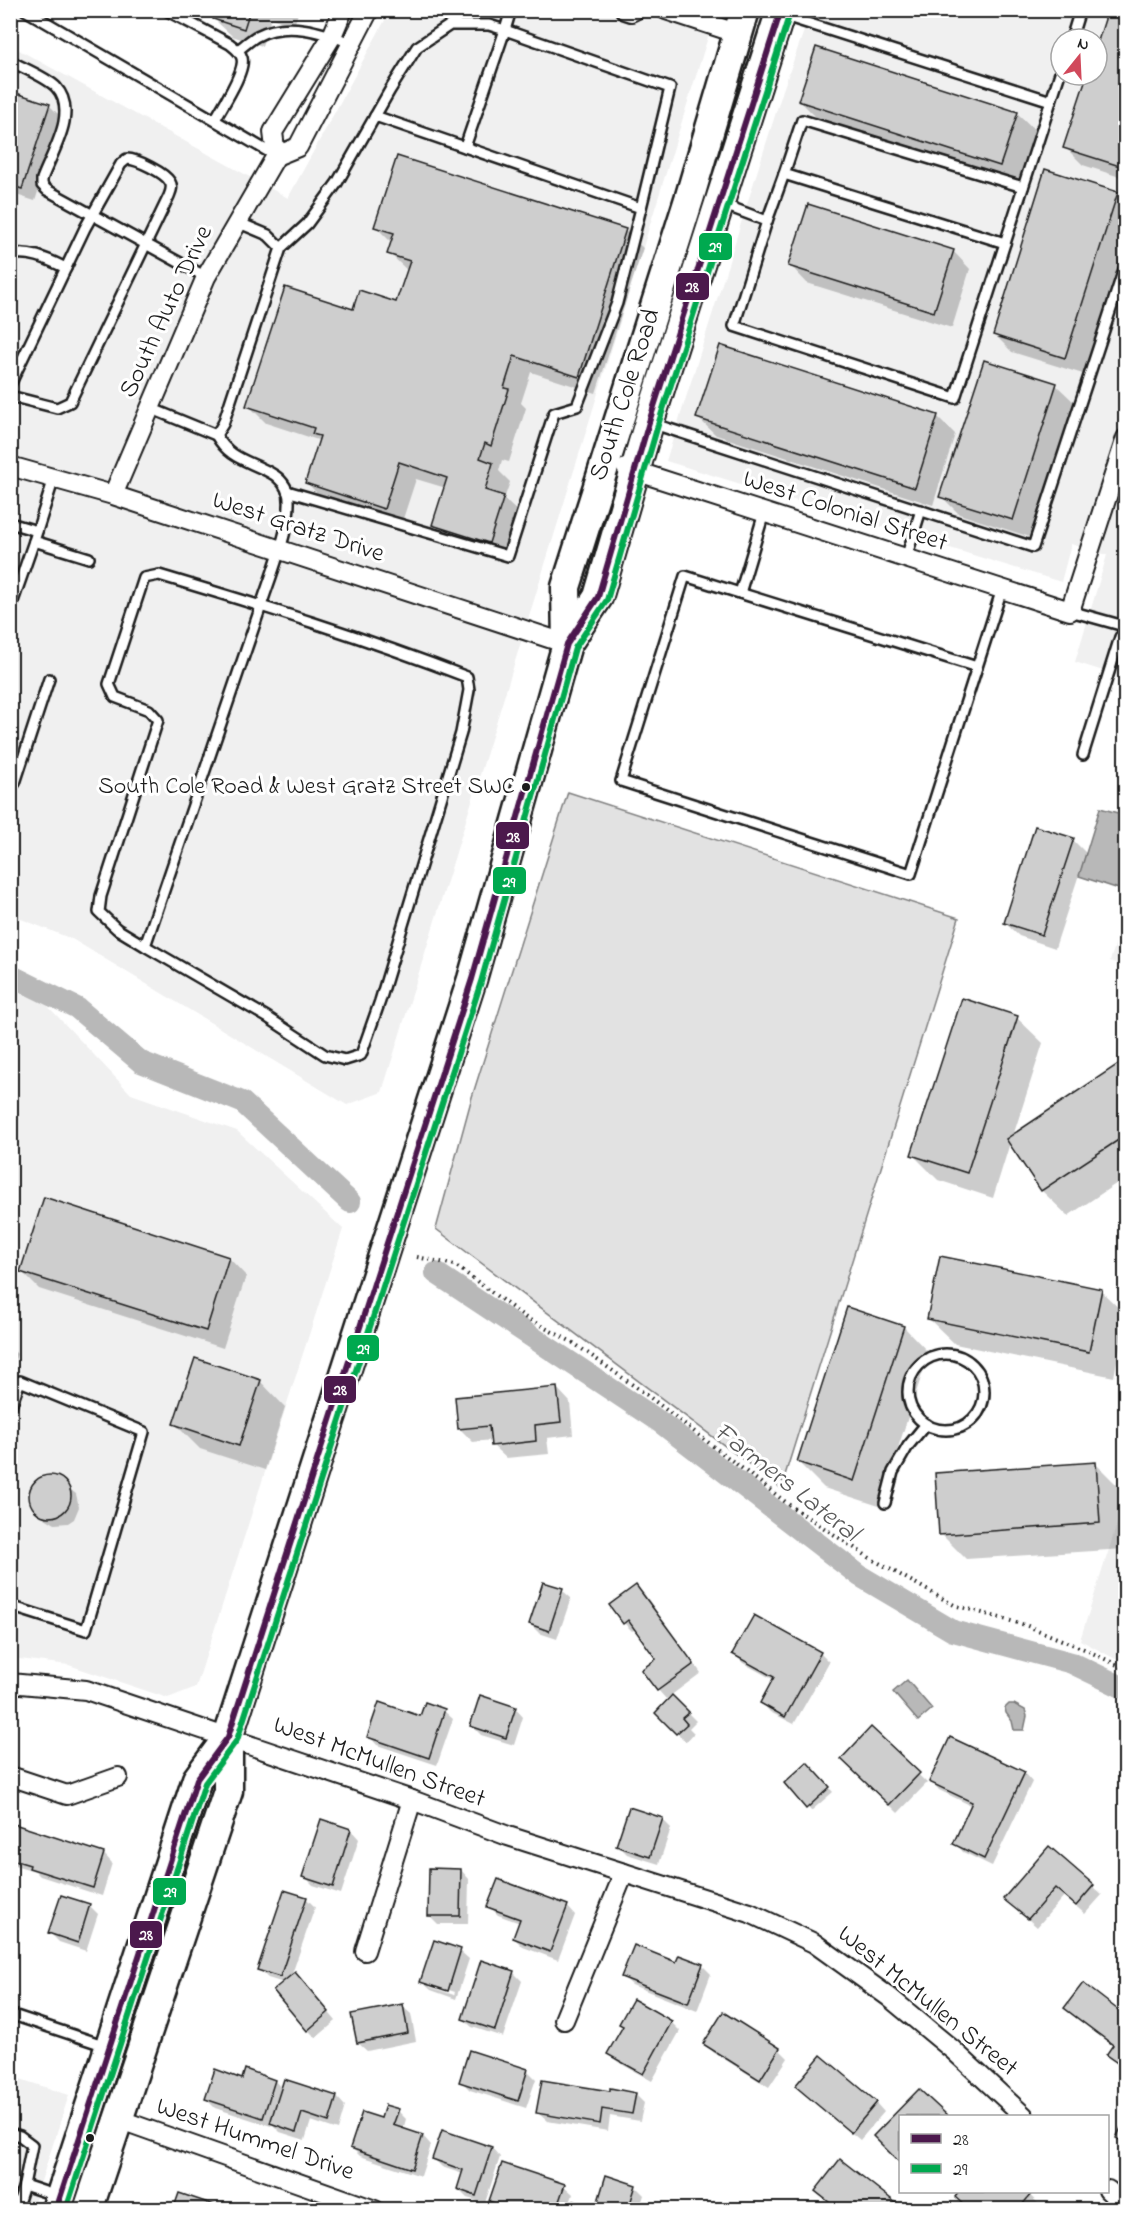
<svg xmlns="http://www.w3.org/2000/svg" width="1136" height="2220" font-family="'Indie Flower',sans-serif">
	<rect width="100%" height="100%" fill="#fff"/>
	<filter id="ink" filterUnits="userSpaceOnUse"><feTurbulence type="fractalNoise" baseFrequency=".0167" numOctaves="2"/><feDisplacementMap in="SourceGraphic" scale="12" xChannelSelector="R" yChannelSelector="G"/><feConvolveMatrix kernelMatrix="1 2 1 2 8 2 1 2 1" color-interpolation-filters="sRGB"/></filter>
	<g filter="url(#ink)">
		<!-- built -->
		<g fill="#f0f0f0" fill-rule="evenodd">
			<polygon points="390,11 716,11 382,1092 347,1105 72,939 11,915 10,45 288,198"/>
			<path d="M811,11H1125V678L1075,662L1107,555L1071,544L1061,582L666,461L783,90ZM1061,39H1097V75H1061Z"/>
			<polygon points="1125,915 1125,966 1110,961"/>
			<polygon points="11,986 42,1000 131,1094 237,1131 343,1229 196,1687 168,1698 69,1665 11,1658"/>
			<polygon points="1125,1499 1126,1664 1125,1664 1080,1640"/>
			<polygon points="11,2076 69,2095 32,2209 11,2210"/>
		</g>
		<!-- green -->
		<polygon fill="#e2e2e2" stroke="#7f7f7f" stroke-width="1.5" points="568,792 959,918 781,1488 436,1229 472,1097"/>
		<!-- water -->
		<g fill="#b8b8b8" stroke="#7a7a7a" stroke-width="1.5">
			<polygon points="1100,808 1125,815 1126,880 1122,890 1079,876"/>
			<polygon points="907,1680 932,1709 918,1721 893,1692"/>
			<polygon points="1009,1704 1014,1704 1025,1710 1027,1716 1024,1730 1014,1730 1012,1721 1006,1713 1005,1708"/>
		</g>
		<!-- shadow -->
		<g fill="#0003" fill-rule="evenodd">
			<polygon points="196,10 299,10 294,26 271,18 262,46 232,36 214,19 216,13 211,16"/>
			<polygon points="1126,10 1126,179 1083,165 1065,147 1089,75 1097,75 1097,49"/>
			<polygon points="10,93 49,105 62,118 35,201 10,193"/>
			<polygon points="800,101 1017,113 1035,130 1018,183 817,118"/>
			<polygon points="1117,194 1126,202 1126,239 1083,374 1012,352 994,334"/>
			<polygon points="376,227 625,231 643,248 596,393 531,372 521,403 526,408 509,462 502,460 499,471 510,482 504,499 521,515 506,560 451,542 434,524 446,488 416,479 401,525 324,500 307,483 321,441 266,423 248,405 354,311 397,304 408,271 389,253 392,243"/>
			<polygon points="953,251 970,269 952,328 807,283 790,265"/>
			<polygon points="721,347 938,417 955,434 933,505 716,435 698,418"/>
			<polygon points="1056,385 1074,402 1030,537 959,514 941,496"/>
			<polygon points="1073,840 1086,853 1055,948 1019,936 1005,923"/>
			<polygon points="1017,1018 1043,1043 1013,1136 1126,1061 1126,1177 1068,1216 1042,1191 1010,1143 993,1198 938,1180 913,1155"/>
			<polygon points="229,1258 246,1276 223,1348 39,1289 22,1272"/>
			<polygon points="1101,1291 1126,1315 1114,1377 955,1344 929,1319"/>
			<polygon points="848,1309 904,1327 929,1353 879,1506 824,1488 798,1462"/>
			<polygon points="10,1347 17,1354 10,1374"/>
			<polygon points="260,1381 285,1407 265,1470 200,1449 175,1424"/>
			<polygon points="557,1388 570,1402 573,1435 547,1438 549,1454 506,1458 492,1445 492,1440 473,1442 460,1429"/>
			<polygon points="1095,1463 1121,1489 1125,1549 966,1559 941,1534"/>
			<polygon points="48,1476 55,1477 76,1494 79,1507 74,1519 68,1523 55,1524 45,1518 35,1509 31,1497 31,1491 37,1481"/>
			<polygon points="636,1587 645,1595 701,1673 666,1699 658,1690 658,1659 636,1629 632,1631 624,1623"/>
			<polygon points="562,1590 571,1598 557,1639 539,1633 530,1624"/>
			<polygon points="820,1653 829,1662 794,1724 770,1712 762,1703 774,1680 743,1663 734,1654"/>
			<polygon points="672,1697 696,1721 689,1728 694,1733 686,1742 657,1713"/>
			<polygon points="515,1708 523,1717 514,1745 481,1735 472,1726"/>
			<polygon points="444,1711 453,1719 437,1765 377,1745 369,1736"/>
			<polygon points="871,1729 927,1783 898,1813 843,1759"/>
			<polygon points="807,1764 833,1792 811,1811 786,1783"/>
			<polygon points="1024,1773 1032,1782 992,1866 963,1852 955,1843 972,1806 939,1790 931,1781"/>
			<polygon points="662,1819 671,1828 659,1864 627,1854 618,1845"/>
			<polygon points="322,1821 351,1830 359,1839 341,1894 313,1885 304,1876"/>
			<polygon points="12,1825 104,1854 112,1863 102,1896 40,1876 35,1871 11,1864"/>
			<polygon points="1049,1848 1102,1895 1085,1914 1064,1896 1037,1927 1014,1907"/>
			<polygon points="461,1870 469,1879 468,1924 438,1924 429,1915"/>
			<polygon points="62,1897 90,1906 98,1914 86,1951 59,1942 50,1933"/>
			<polygon points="306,1898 315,1907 291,1977 304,1983 336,2021 316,2038 308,2030 284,1983 268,1978 259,1970"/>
			<polygon points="489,1906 567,1906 575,1915 558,1960 523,1947 514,1938 520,1923 498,1915"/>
			<path d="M460,1951L469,1959L456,1999L431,1990L422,1982ZM430,1984L455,1992L454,1995L430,1987Z"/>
			<polygon points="680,1957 703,1966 711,1974 697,2011 632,1985 623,1977 677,1964"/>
			<polygon points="513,1972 522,1981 503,2037 472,2027 463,2019"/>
			<polygon points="402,2006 411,2014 416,2041 367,2051 358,2043"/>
			<polygon points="1066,2008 1126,2018 1126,2070 1108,2054 1114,2046"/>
			<polygon points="724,2014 779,2049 788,2058 769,2087 713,2052 705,2043"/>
			<polygon points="671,2022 680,2031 652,2081 618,2062 609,2054"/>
			<polygon points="527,2070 536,2079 526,2108 470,2090 461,2081"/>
			<polygon points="243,2080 275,2081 282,2089 285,2081 337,2097 345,2106 338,2130 311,2121 305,2140 280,2132 272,2124 271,2126 215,2108 206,2099"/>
			<polygon points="919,2091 946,2116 900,2116 900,2161 875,2136"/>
			<polygon points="611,2093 635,2094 644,2103 640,2121 610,2116 608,2131 547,2121 538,2113"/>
			<polygon points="806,2095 876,2103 884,2112 860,2140"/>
			<polygon points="398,2111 406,2119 403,2130 423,2136 431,2145 421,2176 360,2156 351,2147 382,2120"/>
			<polygon points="443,2132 492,2148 500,2157 485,2203 467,2198 458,2189 463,2174 442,2167 434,2159"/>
			<polygon points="564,2186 573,2194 568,2210 499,2210 491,2201"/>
			<polygon points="635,2186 644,2195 639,2210 597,2210"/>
			<polygon points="961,2192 1026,2192 1039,2204 1034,2210 970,2210 957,2197"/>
		</g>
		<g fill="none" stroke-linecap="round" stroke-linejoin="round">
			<!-- canal -->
			<g stroke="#b8b8b8" stroke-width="22">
				<polyline points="10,975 77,1008 141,1062 242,1102 350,1202"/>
				<polyline points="436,1273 660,1422 860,1576 953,1631 1072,1663 1126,1689"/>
			</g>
		</g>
		<!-- building -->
		<g fill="#cecece" stroke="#1c1c1c" stroke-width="1.5">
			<polygon points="215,10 250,10 244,29 213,19"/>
			<polygon points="1108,10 1126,10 1126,168 1063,148 1087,75 1097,75 1097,44"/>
			<polygon points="816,47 1018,112 1000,166 798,101"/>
			<polygon points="10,91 50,104 22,189 10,185"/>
			<polygon points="397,156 626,229 579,377 514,356 504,388 509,389 491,446 485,443 480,458 493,463 485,490 504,496 489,543 432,525 447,478 399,462 384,509 305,483 320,436 312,434 314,428 246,406 285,287 353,309 359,290 396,302 410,261 387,254 394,233 374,227"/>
			<polygon points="1045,169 1118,192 1065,358 993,335"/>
			<polygon points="808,204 954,250 934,312 788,266"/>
			<polygon points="720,345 938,415 915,488 696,418"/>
			<polygon points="984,360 1057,383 1013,520 939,497"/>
			<polygon points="1035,826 1074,838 1042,935 1004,923"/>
			<polygon points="962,998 1018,1016 967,1173 911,1155"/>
			<polygon points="1126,1059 1126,1135 1041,1191 1006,1139"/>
			<polygon points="44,1197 229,1257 206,1331 20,1272"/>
			<polygon points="940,1256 1102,1289 1089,1352 927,1319"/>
			<polygon points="847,1307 904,1326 854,1481 797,1462"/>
			<polygon points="195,1358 261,1380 239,1446 173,1424"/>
			<polygon points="557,1387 561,1422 535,1425 536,1441 491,1446 489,1426 458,1429 455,1397"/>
			<polygon points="1096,1462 1100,1523 939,1535 935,1473"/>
			<circle cx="50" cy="1496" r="21"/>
			<polygon points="543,1582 563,1588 549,1631 529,1624"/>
			<polygon points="636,1585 694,1664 657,1691 641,1670 656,1659 628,1620 623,1624 609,1605"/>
			<polygon points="754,1615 821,1652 785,1717 760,1703 774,1677 732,1654"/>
			<polygon points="480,1695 516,1707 506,1738 470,1726"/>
			<polygon points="672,1695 689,1712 682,1718 687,1724 676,1734 655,1713"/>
			<polygon points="379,1702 420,1716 425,1702 445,1709 429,1758 367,1737"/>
			<polygon points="871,1727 920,1773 889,1805 841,1759"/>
			<polygon points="950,1737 1025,1772 984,1859 953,1844 972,1802 929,1782"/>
			<polygon points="807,1762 830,1787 806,1809 784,1783"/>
			<polygon points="629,1807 663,1818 650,1857 616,1846"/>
			<polygon points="321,1819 351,1829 333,1887 302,1877"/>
			<polygon points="11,1823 104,1853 93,1888 29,1868 30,1865 10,1859"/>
			<polygon points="1049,1846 1094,1885 1076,1906 1055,1888 1028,1919 1003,1899"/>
			<polygon points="429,1868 461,1869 460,1916 428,1916"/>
			<polygon points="498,1879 568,1905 550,1952 513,1938 520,1919 487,1907"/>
			<polygon points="284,1890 307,1897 280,1977 257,1970"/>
			<polygon points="61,1895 90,1904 78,1943 48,1933"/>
			<polygon points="434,1940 461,1949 448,1991 420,1982"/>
			<polygon points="634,1945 676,1962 679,1955 703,1964 688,2003 621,1977"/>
			<polygon points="481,1960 514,1971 495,2030 462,2019"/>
			<polygon points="295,1972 329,2012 307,2031 273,1990"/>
			<polygon points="1083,1983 1126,2016 1126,2069 1106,2055 1113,2045 1064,2008"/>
			<polygon points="633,1999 672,2021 643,2074 607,2054 623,2026 619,2024"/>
			<polygon points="403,2004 408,2033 357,2043 351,2014"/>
			<polygon points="723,2012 780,2048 760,2080 703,2044"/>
			<polygon points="469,2050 528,2069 518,2101 459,2082"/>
			<polygon points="821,2055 877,2102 851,2133 795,2086"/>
			<polygon points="215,2069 242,2079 245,2069 275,2080 263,2118 205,2099"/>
			<polygon points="284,2079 337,2096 329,2122 302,2113 296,2132 270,2123"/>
			<polygon points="542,2080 610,2091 610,2088 636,2093 632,2114 602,2109 600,2124 536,2113"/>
			<polygon points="919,2089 948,2116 900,2116 900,2163 873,2136"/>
			<polygon points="385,2105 399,2109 393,2125 423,2135 412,2169 350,2148 362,2112 381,2118"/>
			<polygon points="1126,2118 1126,2143 1116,2138"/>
			<polygon points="442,2130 492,2147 476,2196 457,2189 463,2170 432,2159"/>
			<polygon points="840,2159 905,2210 839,2210 815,2191"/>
			<polygon points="502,2163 565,2184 556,2210 513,2210 489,2201"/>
			<polygon points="606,2175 636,2185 628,2210 572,2210 574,2201 596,2208"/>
			<polygon points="959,2192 1028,2192 1031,2194 1018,2210 969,2210 955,2197"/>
			<polygon points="179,2193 229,2210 173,2210"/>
		</g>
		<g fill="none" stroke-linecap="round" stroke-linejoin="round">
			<defs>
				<g id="service">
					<polyline points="25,10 276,156"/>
					<path d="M166,10L230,44C235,48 240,51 242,58C246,71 221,108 215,120"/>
					<polyline points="782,15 1051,101"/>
					<polyline points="1071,39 1080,10"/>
					<path d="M238,50C244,46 251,39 257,36C287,20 322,32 351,43"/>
					<path d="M10,61C23,68 46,77 56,87C79,112 52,152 42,179V185L47,190L206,277"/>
					<polyline points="465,147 505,30 670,88 641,208"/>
					<polyline points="722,204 767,221 734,326 955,398 1061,70"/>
					<polyline points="767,221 784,174"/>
					<polyline points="1005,243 784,174 802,120 1023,187"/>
					<polyline points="281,248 307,224 337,183 390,90 417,47 450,25 489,25 505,30 511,10"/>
					<path d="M10,255C30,250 49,260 66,268"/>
					<path d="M10,385L85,228L121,164L127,159C137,159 165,173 170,182C173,187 171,191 169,196L70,402L57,408L10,396"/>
					<polyline points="150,408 216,435 223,424 281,248 268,235 237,222"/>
					<polyline points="651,423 1033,547 1126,263"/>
					<polyline points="54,478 34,541 89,558"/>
					<polyline points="287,491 508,556 554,413 577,406 617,303 641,208 375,116"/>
					<polyline points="10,523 37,531"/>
					<polyline points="906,558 921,510"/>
					<polygon points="685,576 977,667 911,874 621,781"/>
					<polyline points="740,593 764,513"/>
					<polyline points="10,610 34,541"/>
					<polyline points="1070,611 1124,626"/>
					<polyline points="977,667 1002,589"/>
					<polyline points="1083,755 1120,637"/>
					<polyline points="10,781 15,783 49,679"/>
					<path d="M145,946L117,929L99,912L101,896L158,720L149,710L115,697L109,684L144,578L159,575C263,606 366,638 467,677L469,690L461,733L380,1001L361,1055L345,1060L325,1055L267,1017L145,946L261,606C269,580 297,513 287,490C282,479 274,474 263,469C242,459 228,456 216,435"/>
					<circle cx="946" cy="1392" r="38"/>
					<polyline points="10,1409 20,1381 144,1432 86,1630 10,1606"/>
					<polyline points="885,1503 893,1472 908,1446 926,1424"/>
					<polyline points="10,2014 106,2046"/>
					<polyline points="10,2133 20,2136 32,2145 24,2185"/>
					<polyline points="16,2210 24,2185 57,2196"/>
				</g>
				<g id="minor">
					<polyline points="343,10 332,36 273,132 276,156 298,147 369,10"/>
					<polyline points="625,10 631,12 635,10"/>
					<polyline points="666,10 739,34"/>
					<polyline points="10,466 113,495 567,644"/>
					<polyline points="626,468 1070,611 1126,438"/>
					<polyline points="113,495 206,277 276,156"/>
					<polyline points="10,1683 86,1690 412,1800 508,1836 750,1913 814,1943 889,1997 953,2050 1024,2116"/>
					<polyline points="10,1776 67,1795 118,1777"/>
					<polyline points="365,1951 412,1800"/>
					<polyline points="564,2020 624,1873"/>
					<polyline points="118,2119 375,2210"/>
					<polyline points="1108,2190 1126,2206"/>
				</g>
				<g id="primary">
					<polyline points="567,644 598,597 649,422 781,10"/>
					<polyline points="56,2210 197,1779 228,1737"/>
					<polyline points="88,2210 228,1791 228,1737 472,979 567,644 566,587 690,196 745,10"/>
				</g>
			</defs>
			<!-- service casing -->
			<use href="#service" stroke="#1c1c1c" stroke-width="14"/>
			<!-- minor casing -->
			<use href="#minor" stroke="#1c1c1c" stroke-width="22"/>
			<!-- primary casing -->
			<use href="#primary" stroke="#1c1c1c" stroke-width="33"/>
			<!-- path -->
			<polyline stroke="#1c1c1c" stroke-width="4" stroke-dasharray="1.5 4.5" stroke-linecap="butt" points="417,1257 455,1265 526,1318 572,1342 647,1395 792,1507 870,1558 954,1605 1025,1625 1084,1649 1126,1669"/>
			<!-- service -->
			<use href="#service" stroke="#fff" stroke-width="9"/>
			<!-- minor -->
			<use href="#minor" stroke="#fff" stroke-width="18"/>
			<!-- primary -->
			<use href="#primary" stroke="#fff" stroke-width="28"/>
			<defs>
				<polyline id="bus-1" points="56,2210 197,1779 228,1737 472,979 567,644 598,597 649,422 781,10"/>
				<polyline id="bus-2" points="66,2210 205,1783 237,1740 481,982 575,648 607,600 658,425 790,13"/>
			</defs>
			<!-- bus-1 casing -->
			<use href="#bus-1" stroke="#fff" stroke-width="10"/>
			<!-- bus-2 casing -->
			<use href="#bus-2" stroke="#fff" stroke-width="10"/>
			<!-- bus-1 -->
			<use href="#bus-1" stroke="#4c194d" stroke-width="6"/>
			<!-- bus-2 -->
			<use href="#bus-2" stroke="#00a94f" stroke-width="6"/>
		</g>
	</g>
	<!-- markers -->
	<g fill="#1c1c1c" stroke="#fff" stroke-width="2">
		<circle cx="526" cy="787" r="5"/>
		<circle cx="90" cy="2138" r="5"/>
	</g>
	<g text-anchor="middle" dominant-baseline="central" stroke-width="6" stroke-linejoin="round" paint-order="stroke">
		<!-- bus labels -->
		<g font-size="24" fill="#1c1c1c" stroke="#fff" text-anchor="end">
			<text x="515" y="787">South Cole Road &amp; West Gratz Street SWC</text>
		</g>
		<!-- street labels -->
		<g font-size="26" fill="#1c1c1c" stroke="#fff">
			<text transform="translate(167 312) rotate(-65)">South Auto Drive</text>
			<text transform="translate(626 395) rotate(-72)">South Cole Road</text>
			<text transform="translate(845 512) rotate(18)">West Colonial Street</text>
			<text transform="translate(298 528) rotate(18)">West Gratz Drive</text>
			<text transform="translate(379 1763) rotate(20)">West McMullen Street</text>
			<text transform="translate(927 2002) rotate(39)">West McMullen Street</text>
			<text transform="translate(255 2140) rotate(19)">West Hummel Drive</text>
		</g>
		<!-- water labels -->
		<g font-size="27" font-style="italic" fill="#5a5a5a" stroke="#fff">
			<text transform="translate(786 1483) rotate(38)">Farmers Lateral</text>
		</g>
	</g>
	<g stroke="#fff" stroke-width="2">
		<rect x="698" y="232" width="35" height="29" rx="6" fill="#00a94f"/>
		<rect x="675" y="272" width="35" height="29" rx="6" fill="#4c194d"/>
		<rect x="495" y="821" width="35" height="29" rx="6" fill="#4c194d"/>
		<rect x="492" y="866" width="35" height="29" rx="6" fill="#00a94f"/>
		<rect x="346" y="1334" width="34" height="28" rx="6" fill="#00a94f"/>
		<rect x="323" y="1375" width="34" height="29" rx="6" fill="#4c194d"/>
		<rect x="152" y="1877" width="35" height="29" rx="6" fill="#00a94f"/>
		<rect x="129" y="1920" width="34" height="29" rx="6" fill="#4c194d"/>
	</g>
	<g font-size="16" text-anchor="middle" font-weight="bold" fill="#fff">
		<text x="715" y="252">29</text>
		<text x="692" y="292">28</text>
		<text x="513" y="842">28</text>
		<text x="509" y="887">29</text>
		<text x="363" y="1354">29</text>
		<text x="340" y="1395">28</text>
		<text x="170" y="1897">29</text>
		<text x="146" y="1940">28</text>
	</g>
	<!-- margin -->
	<rect width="1136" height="2220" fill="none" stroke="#fff" stroke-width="36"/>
	<rect x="18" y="18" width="1100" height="2184" fill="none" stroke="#1c1c1c" stroke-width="2" filter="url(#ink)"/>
	<!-- legend -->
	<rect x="899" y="2115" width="210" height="78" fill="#ffffff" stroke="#a4a4a4" stroke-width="1.5"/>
	<rect x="911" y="2134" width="30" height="9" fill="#4c194d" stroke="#a4a4a4" stroke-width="1.5"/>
	<text x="953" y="2145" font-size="18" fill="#1c1c1c">28</text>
	<rect x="911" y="2164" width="30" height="9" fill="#00a94f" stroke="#a4a4a4" stroke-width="1.5"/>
	<text x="953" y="2175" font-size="18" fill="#1c1c1c">29</text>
	<!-- north arrow -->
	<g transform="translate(1079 57) rotate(18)"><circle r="28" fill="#ffffff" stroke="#a4a4a4" stroke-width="1.5"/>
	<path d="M0-4.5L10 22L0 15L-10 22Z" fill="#d1495b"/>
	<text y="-9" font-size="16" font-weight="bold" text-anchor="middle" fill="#1c1c1c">N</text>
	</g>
</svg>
